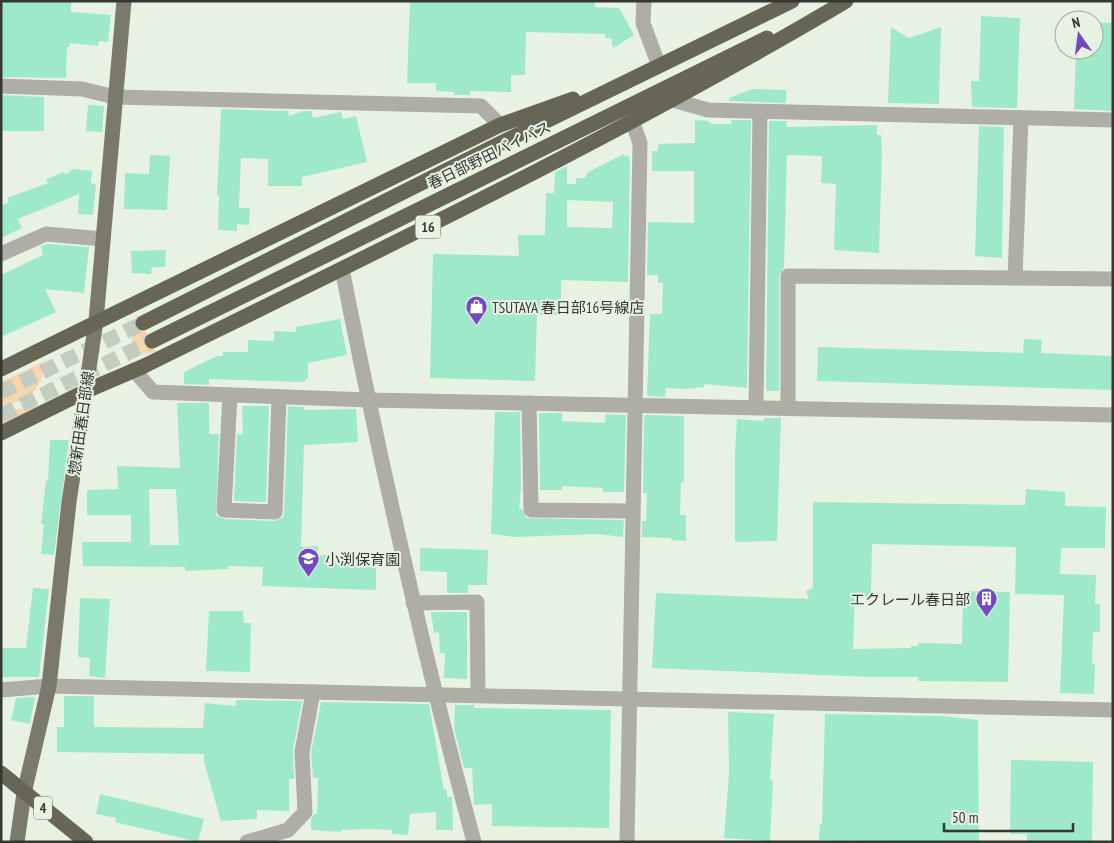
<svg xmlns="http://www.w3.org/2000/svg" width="1114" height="843" font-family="'PT Sans Narrow','Noto Sans JP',sans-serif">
	<rect width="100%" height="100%" fill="#e7f2e2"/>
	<!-- green -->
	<g fill="#f9d5ab">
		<polygon points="137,314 156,352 129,356"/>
		<path d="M45,361C42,388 31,404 1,404V382Z"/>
		<polygon points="36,402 37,405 34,411 1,425 1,412 25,408"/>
	</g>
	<!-- building -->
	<g fill="#9fe9cb" fill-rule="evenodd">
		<polygon points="1,1 71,1 71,12 111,15 108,42 99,41 98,46 70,43 70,47 67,47 66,78 1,77"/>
		<polygon points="410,1 595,1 595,7 619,8 634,35 613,48 611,38 605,38 605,34 526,32 525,75 511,75 511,92 470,91 470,95 454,95 454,92 436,91 436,83 407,83"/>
		<polygon points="981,16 1020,18 1017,108 972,107 971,81 979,81"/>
		<polygon points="1094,22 1113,23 1113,111 1074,109 1076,50 1094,50"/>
		<polygon points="891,27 909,38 941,27 939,104 888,103"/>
		<polygon points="752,89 786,90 786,103 729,101 729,98"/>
		<polygon points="1,95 44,97 44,131 1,131"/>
		<polygon points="88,105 104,106 102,132 86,131"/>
		<polygon points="221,109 289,111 288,116 304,111 311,111 313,118 341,112 343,119 356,116 367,162 302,177 302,186 268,186 268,159 241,158 239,208 250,208 249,225 237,224 237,231 218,230 219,196 217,196"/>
		<polygon points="695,120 708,121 711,124 732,124 731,120 751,120 747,388 704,384 704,387 686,389 666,388 665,397 647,396 650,314 662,314 663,283 658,283 658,275 647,275 648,222 694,223 694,171 652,171 652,151 658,151 658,144 695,143"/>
		<polygon points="769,121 786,121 787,127 877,125 877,135 881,135 882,154 879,253 834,250 836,184 821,183 822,156 787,155 784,268 779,276 779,391 766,391"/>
		<polygon points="979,126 1004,127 1002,258 975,256"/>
		<path d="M624,154L625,157L628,155L630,160L628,282L561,280V315H537L535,381L430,378L433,254L519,256L518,235H545L546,193H554L555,172L567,166V184H576V178H585L588,172ZM567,200L613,202L612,228L567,227Z"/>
		<polygon points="150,155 170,156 167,210 124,209 125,173 149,174"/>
		<polygon points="73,169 92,171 91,183 96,184 93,215 78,214 79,194 18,219 22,228 1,238 1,206 9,202 7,198 48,183 46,179 64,172 65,175"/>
		<polygon points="48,244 89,247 84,293 45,289 56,312 1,337 1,275 43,255 41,246"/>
		<polygon points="166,250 165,267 152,267 151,274 132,273 131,251"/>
		<polygon points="340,319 347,355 308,363 308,379 305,379 305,382 209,379 209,385 184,384 184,372 217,356 223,356 223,352 248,352 248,340 274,341 274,331 296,332 296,327"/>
		<polygon points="1024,339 1042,340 1041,353 1113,356 1113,390 817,381 818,347 1023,353"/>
		<path d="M177,403H209V434H219L216,515L224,519L275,521L283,517L284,512L288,406L304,407V410L356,409L358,442L304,445L301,547L318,546V555L359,557L358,567H376V590L262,586L263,567L228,566V569L185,571V567L83,566L82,542H131V515H87V490L118,489L117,466L180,468ZM149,489H176L179,545H150Z"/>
		<polygon points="242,406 269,406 266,502 234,501 237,434 243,434"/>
		<polygon points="495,412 520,412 521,489 519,509 522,509 526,518 624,520 623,537 597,534 515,537 491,534"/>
		<polygon points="539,413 562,413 562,421 605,423 606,414 626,415 624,492 603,492 603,488 562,486 562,490 540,490"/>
		<polygon points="646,415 684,416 684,482 681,482 680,515 686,515 686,541 671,540 671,538 642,537 642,521 646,521 647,493 643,493 644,417"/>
		<polygon points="764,418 781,418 777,541 735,542 735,453 737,419 764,421"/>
		<polygon points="50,440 69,440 54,555 41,554 44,525 41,524 46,480 48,481"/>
		<polygon points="1026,489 1065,492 1065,506 1106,507 1105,548 1061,548 1060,574 1096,575 1095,604 1100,604 1100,632 1093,632 1092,663 1095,664 1094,694 1060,693 1064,595 1015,594 1016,547 872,544 871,597 855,597 853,649 911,648 911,646 918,646 918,643 962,644 963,591 1010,592 1008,682 918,681 918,677 870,677 652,668 656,593 809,599 806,591 813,588 813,502 1025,505"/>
		<polygon points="420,548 488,550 487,585 468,585 468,593 447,593 447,572 420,571"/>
		<polygon points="33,588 49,589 39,677 1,677 1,648 26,648"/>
		<polygon points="80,598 110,599 105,678 89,676 90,658 78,657"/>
		<polygon points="209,611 243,611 244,623 251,623 250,672 206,671"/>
		<polygon points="431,612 467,612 467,679 444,678 445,653 440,653 439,632 434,633"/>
		<polygon points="64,696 94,696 94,727 203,728 205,703 235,706 236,700 302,701 293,751 294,779 289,779 289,811 257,810 257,819 221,821 204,762 204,754 57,752 57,727 64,727"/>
		<polygon points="35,697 30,724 11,720 16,698"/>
		<polygon points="321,702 429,704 444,790 447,790 447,797 452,797 453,830 436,830 436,812 410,814 408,835 392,834 392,830 370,829 341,830 341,832 311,830 311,819 314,814 317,814 318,778 313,778 311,753"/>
		<polygon points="455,705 474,705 474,708 611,710 609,828 492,826 492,804 474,805 472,768 464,768 454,728"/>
		<polygon points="728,712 774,714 770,780 773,781 770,841 724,838 729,773"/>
		<polygon points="825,714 943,716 978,720 979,842 819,840 820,824 822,824"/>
		<polygon points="1011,760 1093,762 1092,842 1027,842 1027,834 1010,834"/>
		<polygon points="100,794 204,819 198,842 115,822 116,818 96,814"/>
	</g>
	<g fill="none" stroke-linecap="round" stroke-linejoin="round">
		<!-- highway-tunnel -->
		<g stroke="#c3cdbf" stroke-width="15" stroke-dasharray="15 8" stroke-linecap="butt">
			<polyline points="1,392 143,323"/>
			<polyline points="1,415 152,341"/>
		</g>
		<!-- minor -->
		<g stroke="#afaea6" stroke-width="15">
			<polyline points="644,1 643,23 659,66"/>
			<polyline points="1,86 82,89 115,97 481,106 500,125"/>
			<polyline points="673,100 708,110 1113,120"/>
			<polyline points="1,254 46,234 103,239"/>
			<path d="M342,269C380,461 423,653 474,842"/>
			<polyline points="1015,278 1021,118"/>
			<polyline points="134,370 153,392 368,400 1113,415"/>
			<polyline points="230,395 224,510 275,512 279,397"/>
			<polyline points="529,403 531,510 633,511"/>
			<polyline points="756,408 760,112"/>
			<polyline points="788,408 788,276 1113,279"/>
			<polyline points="413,603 477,602 478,695"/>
			<polyline points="1,690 49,686 1113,710"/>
			<polyline points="247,842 288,830 305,812 302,752 313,692"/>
			<polyline points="627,842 640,143 632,121"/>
		</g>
		<!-- major -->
		<polyline stroke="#7a796b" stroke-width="15" points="17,842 24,793 49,686 69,502 96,321 124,1"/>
		<!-- highway -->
		<g stroke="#676656" stroke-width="15">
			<polyline points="143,323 503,142 792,1"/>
			<polyline points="152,341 767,38"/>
			<polyline points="1,369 500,125 573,99"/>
			<path d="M1,433L86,391L142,367C380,250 617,137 846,1"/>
			<polyline points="1,773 86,842"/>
		</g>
	</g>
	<!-- icons -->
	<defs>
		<symbol id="shop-pin" viewBox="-11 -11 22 30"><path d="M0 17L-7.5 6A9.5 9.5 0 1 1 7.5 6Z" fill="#7249c1" stroke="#e7f2e2"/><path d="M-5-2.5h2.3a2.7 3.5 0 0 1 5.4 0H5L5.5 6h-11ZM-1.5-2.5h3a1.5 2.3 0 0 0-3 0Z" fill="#fff"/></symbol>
		<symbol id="school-pin" viewBox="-11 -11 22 30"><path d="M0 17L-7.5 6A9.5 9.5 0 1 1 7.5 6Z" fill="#7249c1" stroke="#e7f2e2"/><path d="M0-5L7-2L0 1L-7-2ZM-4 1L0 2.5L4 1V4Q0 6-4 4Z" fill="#fff"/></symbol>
		<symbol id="building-pin" viewBox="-11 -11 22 30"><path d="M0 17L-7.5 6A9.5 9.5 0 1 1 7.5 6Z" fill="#7249c1" stroke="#e7f2e2"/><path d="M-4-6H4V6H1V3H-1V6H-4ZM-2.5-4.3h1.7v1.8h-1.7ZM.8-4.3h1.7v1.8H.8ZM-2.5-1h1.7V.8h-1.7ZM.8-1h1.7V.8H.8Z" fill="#fff"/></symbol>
	</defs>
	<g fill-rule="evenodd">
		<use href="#shop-pin" x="464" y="294" width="25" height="34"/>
		<use href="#school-pin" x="296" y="546" width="25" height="34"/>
		<use href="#building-pin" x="974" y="586" width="25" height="34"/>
	</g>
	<g text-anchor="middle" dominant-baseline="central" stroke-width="4" stroke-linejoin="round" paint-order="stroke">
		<!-- shield labels -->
		<g fill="#e7f2e2" stroke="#697066" stroke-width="1">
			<rect x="415.5" y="215.5" width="25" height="23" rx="4"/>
			<rect x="34" y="796.5" width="18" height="23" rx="4"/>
		</g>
		<g font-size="14" font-weight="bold" fill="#333831">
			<text x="428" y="227">16</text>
			<text x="43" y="808">4</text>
		</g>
		<!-- street labels -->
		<g font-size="15" fill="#333831" stroke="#e7f2e2">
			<text transform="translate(489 155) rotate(-26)">春日部野田バイパス</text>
			<text transform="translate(81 423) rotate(-82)">惣新田春日部線</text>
		</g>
		<!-- poi labels -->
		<g font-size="15" fill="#333831" stroke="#e7f2e2" text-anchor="start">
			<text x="492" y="307">TSUTAYA 春日部16号線店</text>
			<text x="325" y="559">小渕保育園</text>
			<text x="970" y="599" text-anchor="end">エクレール春日部</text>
		</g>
	</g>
	<!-- border -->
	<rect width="1114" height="843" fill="none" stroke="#333831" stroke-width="5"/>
	<!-- north arrow -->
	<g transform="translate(1079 35) rotate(346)"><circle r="24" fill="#e7f2e2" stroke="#9fa89b"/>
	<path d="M0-4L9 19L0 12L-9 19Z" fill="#7249c1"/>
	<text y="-8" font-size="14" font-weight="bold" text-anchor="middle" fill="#333831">N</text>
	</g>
	<!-- scale -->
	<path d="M944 823v8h129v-8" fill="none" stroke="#333831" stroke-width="2.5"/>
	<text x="952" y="823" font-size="15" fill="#333831" stroke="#e7f2e2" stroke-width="4" paint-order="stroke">50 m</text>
</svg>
